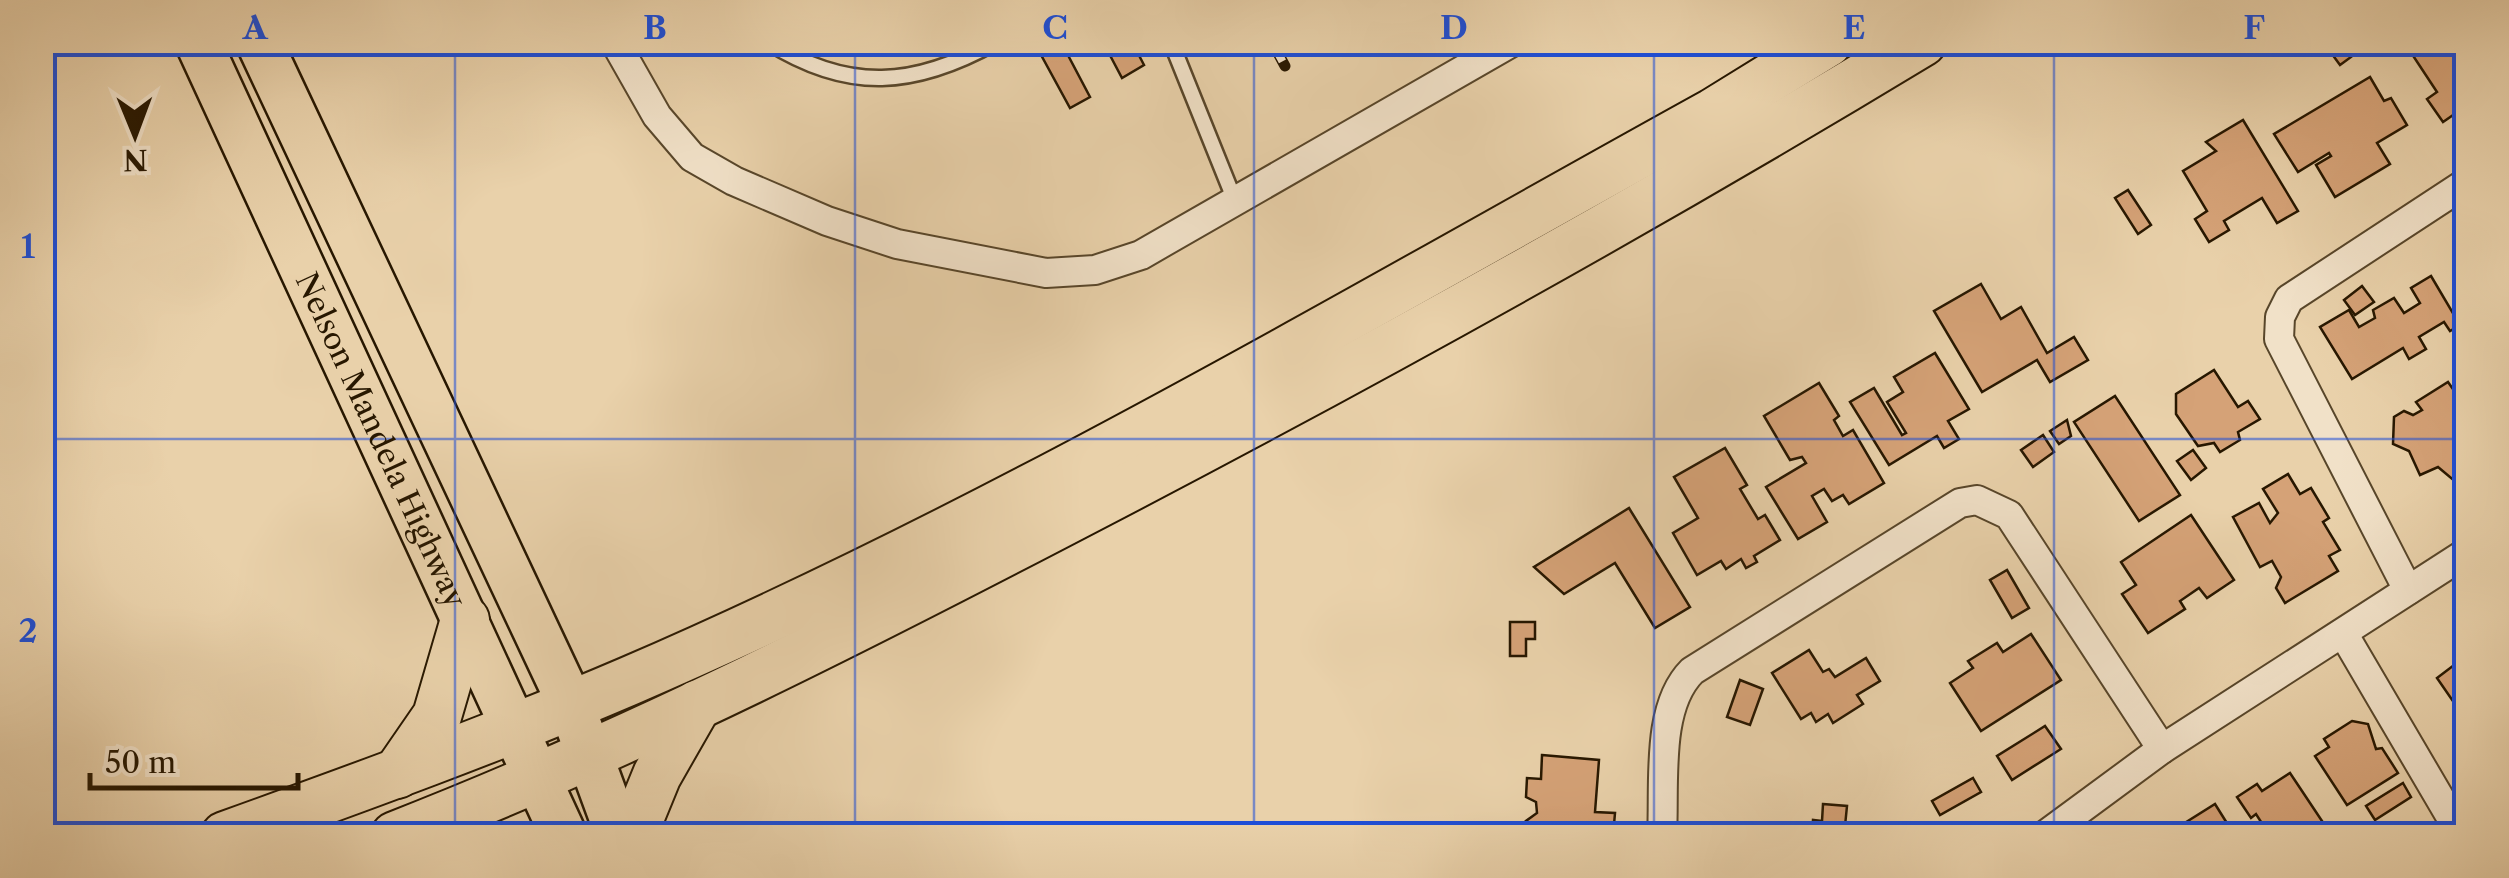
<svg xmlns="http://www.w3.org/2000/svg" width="2509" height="878" font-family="'Libre Caslon Text',serif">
	<rect width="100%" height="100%" fill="#e9d1aa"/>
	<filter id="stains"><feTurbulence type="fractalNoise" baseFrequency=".002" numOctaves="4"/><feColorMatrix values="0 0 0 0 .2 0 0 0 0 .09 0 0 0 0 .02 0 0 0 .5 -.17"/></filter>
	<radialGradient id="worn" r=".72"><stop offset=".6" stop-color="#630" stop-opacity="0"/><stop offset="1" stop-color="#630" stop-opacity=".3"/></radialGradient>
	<!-- building -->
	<g fill="#d5a277" stroke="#271700" stroke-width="2.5">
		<polygon points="1034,42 1061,42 1090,97 1070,108"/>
		<polygon points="1103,42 1132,42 1144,65 1122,78"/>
		<polygon points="2404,42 2445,42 2460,66 2466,61 2466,106 2443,122 2427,99 2437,92"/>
		<polygon points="2448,42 2466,42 2466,59 2460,62"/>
		<polygon points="2344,46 2351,57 2340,65 2332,54"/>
		<polygon points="2370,77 2384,101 2391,98 2407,125 2377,143 2390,164 2335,197 2316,165 2331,156 2329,153 2298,172 2274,134"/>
		<polygon points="2243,120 2298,211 2277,223 2262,198 2224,221 2229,230 2209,242 2195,219 2207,211 2183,171 2216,151 2206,142"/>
		<polygon points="2128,190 2151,225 2138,234 2115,198"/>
		<polygon points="2431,276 2460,325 2450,331 2444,322 2419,337 2426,349 2409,359 2403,348 2352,379 2320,327 2349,310 2359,327 2375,318 2373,310 2394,298 2404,313 2420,303 2411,288"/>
		<polygon points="1981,284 2001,319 2021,307 2047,353 2074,337 2088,360 2050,382 2037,360 1982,392 1934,311"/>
		<polygon points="2362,286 2374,302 2355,315 2344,300"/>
		<polygon points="1935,353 1969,409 1948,421 1959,439 1944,448 1937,436 1889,465 1850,402 1874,388 1902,435 1906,433 1887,402 1903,392 1894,377"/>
		<polygon points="2214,370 2238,407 2248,401 2260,419 2238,432 2240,440 2220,452 2214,443 2198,446 2176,414 2176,394"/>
		<polygon points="2448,382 2455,392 2466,384 2466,477 2457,483 2438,467 2420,475 2409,451 2393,444 2394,417 2404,411 2413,415 2422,410 2416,402"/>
		<polygon points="1819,383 1839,416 1834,420 1843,436 1853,430 1884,483 1849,504 1843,495 1832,501 1824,489 1812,496 1827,522 1798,539 1766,487 1806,463 1802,457 1790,460 1764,416"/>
		<polygon points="2115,396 2180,495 2139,521 2074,422"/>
		<polygon points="2067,420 2071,436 2059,444 2050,431"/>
		<polygon points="2043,435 2054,452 2033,467 2021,450"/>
		<polygon points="1725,448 1747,485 1740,489 1758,519 1765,515 1780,540 1754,556 1757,562 1746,568 1741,559 1726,569 1721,561 1697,575 1673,533 1698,518 1674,477"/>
		<polygon points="2193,450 2206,468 2191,480 2177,461"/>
		<polygon points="2288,474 2300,494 2311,488 2329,518 2323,522 2340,550 2329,556 2338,571 2285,603 2276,588 2281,577 2272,561 2260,567 2233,517 2259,503 2270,523 2278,513 2263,489"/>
		<polygon points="1629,508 1690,607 1655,628 1615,563 1564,594 1534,567"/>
		<polygon points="2191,515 2234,580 2207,598 2199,588 2180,601 2185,609 2148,633 2122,594 2136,585 2121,562"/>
		<polygon points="2007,570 2029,608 2012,618 1990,580"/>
		<polygon points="1510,622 1535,622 1535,639 1526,639 1526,656 1510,656"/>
		<polygon points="2031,634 2061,680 1981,731 1950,683 1973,668 1968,661 1997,643 2003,652"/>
		<polygon points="1809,650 1823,672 1829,669 1835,677 1866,658 1880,681 1857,695 1863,704 1833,723 1828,714 1816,722 1811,713 1801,719 1772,673"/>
		<polygon points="2466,656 2466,720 2437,678"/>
		<polygon points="1740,680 1763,689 1750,725 1727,717"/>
		<polygon points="2352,721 2368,724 2376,749 2382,748 2398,773 2347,805 2315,756 2329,747 2324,739"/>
		<polygon points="2045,726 2061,749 2012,780 1997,756"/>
		<polygon points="1542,755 1599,760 1595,812 1615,813 1613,836 1526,836 1519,826 1537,813 1536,802 1526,797 1527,778 1541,779"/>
		<polygon points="2290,773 2328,830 2320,836 2264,836 2263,825 2256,814 2251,818 2237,797 2257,784 2262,791"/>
		<polygon points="1973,778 1981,792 1940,815 1932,801"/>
		<polygon points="2403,783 2411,797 2375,820 2366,806"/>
		<polygon points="1823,804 1847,806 1845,826 1900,831 1899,836 1812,836 1813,820 1822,821"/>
		<polygon points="2215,804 2230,828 2219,836 2164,836"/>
	</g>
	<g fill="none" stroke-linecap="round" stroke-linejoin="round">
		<defs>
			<g id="service">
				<path d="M768,42C849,93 915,87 996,42"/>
				<polyline points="1171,42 1235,201"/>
			</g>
			<g id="minor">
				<polyline points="615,42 657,116 692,157 734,181 827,221 897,244 1046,273 1095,270 1141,255 1512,42"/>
				<polyline points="2408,590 2279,339 2280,317 2289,299 2466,183"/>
				<polyline points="2343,633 2462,836"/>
				<path d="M1662,836C1665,785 1655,708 1692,671L1960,503L1977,500L2009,515L2162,749"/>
				<polyline points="2044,836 2162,749 2466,553"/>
			</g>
			<g id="primary">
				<path id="s1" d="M198,42L564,836"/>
				<polyline points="259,42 571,705 619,836"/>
			</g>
			<g id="trunk">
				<polyline points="397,774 437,716 465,620"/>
				<path d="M225,836C361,787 496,738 629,681C1003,520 1356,310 1713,113L1828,42"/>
				<path d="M395,836C637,742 869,623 1099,503C1377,358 1653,205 1922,42"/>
				<polyline points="632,836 657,775 697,705"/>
			</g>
		</defs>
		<!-- service casing -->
		<use href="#service" stroke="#58462a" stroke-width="19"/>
		<!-- minor casing -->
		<use href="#minor" stroke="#58462a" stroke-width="32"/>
		<!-- primary casing -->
		<use href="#primary" stroke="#271700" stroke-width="50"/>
		<!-- trunk casing -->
		<use href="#trunk" stroke="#271700" stroke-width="52"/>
		<!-- service -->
		<use href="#service" stroke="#f1e1c8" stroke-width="14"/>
		<!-- minor -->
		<use href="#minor" stroke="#f1e1c8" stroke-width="28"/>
		<!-- primary -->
		<use href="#primary" stroke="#e9d1aa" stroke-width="45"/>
		<!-- trunk -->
		<use href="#trunk" stroke="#e9d1aa" stroke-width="48"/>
		<defs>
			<g id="rail">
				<polyline points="1272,42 1285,66"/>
				<polyline points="1319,42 1320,44"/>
			</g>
		</defs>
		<!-- rail casing -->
		<use href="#rail" stroke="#271700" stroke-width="11"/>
		<!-- rail -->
		<use href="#rail" stroke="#f1e1c8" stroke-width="8" stroke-dasharray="22" stroke-linecap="butt"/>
	</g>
	<!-- grid -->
	<path fill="none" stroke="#1d4ed8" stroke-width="2.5" stroke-opacity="0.55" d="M455,42V836M855,42V836M1254,42V836M1654,42V836M2054,42V836M42,439H2466"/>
	<g text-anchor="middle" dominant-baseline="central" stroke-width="8" stroke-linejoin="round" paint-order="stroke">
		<!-- street labels -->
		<g font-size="30" fill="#271700" stroke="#f1e1c8">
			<text stroke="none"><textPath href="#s1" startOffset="438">Nelson Mandela Highway</textPath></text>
		</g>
	</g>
	<!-- margin -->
	<rect width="2509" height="878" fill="none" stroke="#e9d1aa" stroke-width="110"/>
	<!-- north arrow -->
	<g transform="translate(135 135) rotate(179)" stroke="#f1e1c8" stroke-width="8" paint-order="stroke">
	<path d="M0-8L18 38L0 25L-18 38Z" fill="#271700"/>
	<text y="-15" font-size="28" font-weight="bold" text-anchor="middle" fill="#271700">N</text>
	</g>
	<!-- scale -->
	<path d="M90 773v15h208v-15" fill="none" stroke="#271700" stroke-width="5"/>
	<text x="105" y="773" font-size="30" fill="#271700" stroke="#f1e1c8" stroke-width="8" paint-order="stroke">50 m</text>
	<rect x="55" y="55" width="2399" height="768" fill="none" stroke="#1d4ed8" stroke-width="4"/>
	<g font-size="32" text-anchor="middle" font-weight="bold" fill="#1d4ed8">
		<text x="255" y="39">A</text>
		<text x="655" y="39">B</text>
		<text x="1055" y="39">C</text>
		<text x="1454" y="39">D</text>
		<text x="1854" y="39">E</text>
		<text x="2254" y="39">F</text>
		<text x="28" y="258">1</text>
		<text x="28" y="642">2</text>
	</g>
	<rect width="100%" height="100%" filter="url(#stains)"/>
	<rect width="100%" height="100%" fill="url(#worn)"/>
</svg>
